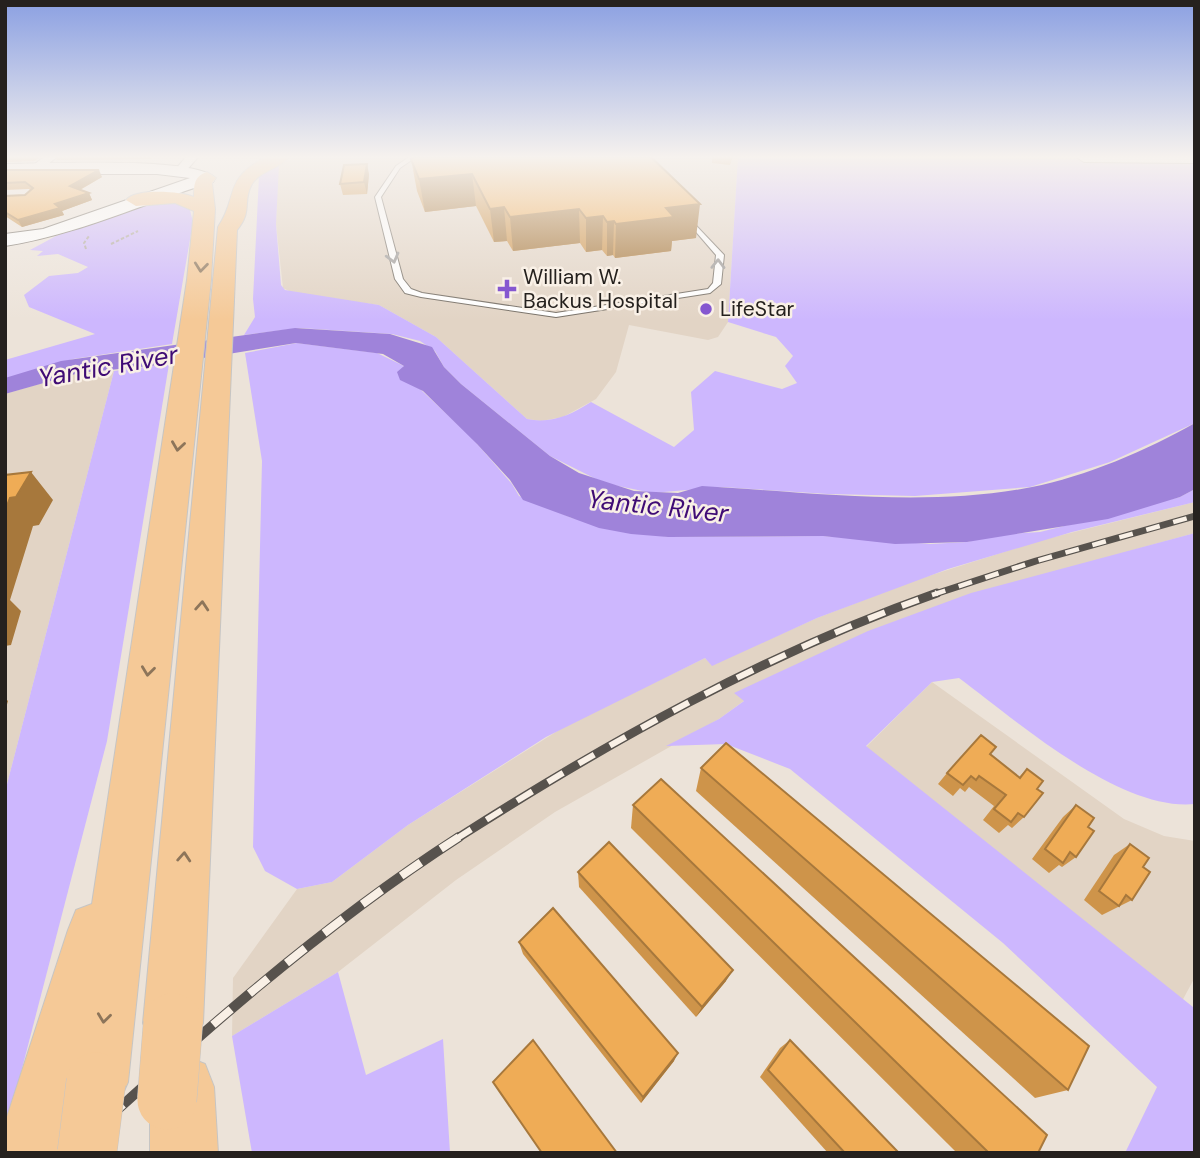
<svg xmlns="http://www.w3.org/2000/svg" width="1200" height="1158" font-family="'DM Sans',sans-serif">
	<rect width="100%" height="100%" fill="#ece3d9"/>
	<!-- built -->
	<g fill="#e2d4c5">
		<polygon points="297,157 738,157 728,322 718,337 708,340 629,325 616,372 596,399 563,417 541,421 527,419 436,337 379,305 295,294 283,288 276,224 278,165"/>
		<polygon points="114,371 5,792 5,394 73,374"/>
		<polygon points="1195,502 1195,533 1133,550 735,693 745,700 719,719 555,812 456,880 338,972 232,1036 233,978 297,889 332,882 408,825 567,725 705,658 712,665 817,618 916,580 1042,540"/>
		<polygon points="932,682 1124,819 1164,836 1195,841 1195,977 1181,1003 866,747"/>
	</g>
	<!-- green -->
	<g fill="#cdb7fe">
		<path d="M738,157L1195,160V423L1110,462L1030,487L915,496L828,494L722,487L652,493L604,483L550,456L461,384L444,367L435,351L420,341L392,334L300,328L244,335L255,317L253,299L259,176L279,165L276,224L281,285L285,290L379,305L436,337L527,419C551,424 571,415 591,402L674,447L694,430L691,392L715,371L782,389L797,383L785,366L793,356L776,337L728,322Z"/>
		<polygon points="146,203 183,203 190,210 193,222 172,344 73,359 5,379 5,360 95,334 29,307 24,295 49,276 78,273 88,267 58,254 37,256 43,251 30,250 56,236"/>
		<polygon points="297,343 377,353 404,366 398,374 404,381 420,389 471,437 512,484 519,496 572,518 668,537 823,536 930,544 967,542 994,535 1040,532 1180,497 1195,489 1195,502 1072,532 948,569 817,618 712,666 705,658 546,737 408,825 332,882 297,889 265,871 253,847 262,461 245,353"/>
		<polygon points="169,364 107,741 5,1134 5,792 114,371"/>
		<path d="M1195,533V804C1120,812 1017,721 959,678L932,682L866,746L1193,1007L1195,1004V1153H1125L1157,1087L1003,943L790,769L726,744L666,746L719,719L744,701L734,693L868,631L971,593Z"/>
		<polygon points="338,972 366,1075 443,1039 450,1153 252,1153 232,1036"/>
	</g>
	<!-- water -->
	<path fill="#9f83da" d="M295,328L390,334L432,347L444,367L461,384L550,456L579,473L634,491L678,493L702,486C808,492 927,508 1032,487C1084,477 1148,450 1195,423V489L1180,497L1108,519L967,542L895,544L823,536L668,537L631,534L599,528L523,500L510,480L477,444L423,391L400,380L397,372L404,366L383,354L296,343L160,365L79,373L5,394V378L61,361Z"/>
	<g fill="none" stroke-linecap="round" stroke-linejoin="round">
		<defs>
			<polygon id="lane" points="409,157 416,157 400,168 381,197 403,279 411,289 422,293 556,313 708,289 713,283 716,255 684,218 684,216 686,215 724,255 721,284 710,293 556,317 421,297 405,293 395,279 375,197 396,166"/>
			<g id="street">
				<polygon points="44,157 57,157 39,171 31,171 31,167"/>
				<polygon points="186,157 198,157 185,172 177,172 175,170"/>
			</g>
			<g id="secondary">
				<polygon points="1076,157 1195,157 1195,163 1084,162"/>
				<path d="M5,164C43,164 195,156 215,178L213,182C144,203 77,235 5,246V234L43,229L190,178L157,174H5Z"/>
			</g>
			<g id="highway">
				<path d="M266,157L288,158C278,169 260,171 252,184C242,202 253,211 237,230L203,1023L194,1044L173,1053L152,1044L143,1023L218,227C239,196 222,180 266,157Z"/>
				<path d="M207,172L216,178L212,183L215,209L211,280L128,1082L118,1104L96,1114L76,1105L63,1153H5V1123L68,930L76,910L92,904L187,280L194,211L175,203L136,206L126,200C136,188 180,191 194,197C194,185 194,176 207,172Z"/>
				<polygon points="182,1055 205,1064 214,1087 218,1153 150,1153 150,1087 159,1064"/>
			</g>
		</defs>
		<!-- lane casing -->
		<use href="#lane" stroke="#777067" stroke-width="2"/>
		<!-- street casing -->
		<use href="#street" stroke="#777067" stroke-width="2"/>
		<!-- secondary casing -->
		<use href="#secondary" stroke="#777067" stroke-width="2"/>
		<!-- highway casing -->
		<use href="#highway" stroke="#c6c5c4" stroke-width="2"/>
		<!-- path -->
		<g stroke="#ada59d" stroke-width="2" stroke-dasharray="3.5 2" stroke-linecap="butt">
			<polyline points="111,244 138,231"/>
			<polyline points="86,249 84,243 89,236"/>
		</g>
		<!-- lane -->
		<use href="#lane" fill="#fff" fill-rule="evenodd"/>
		<!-- street -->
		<use href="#street" fill="#fff" fill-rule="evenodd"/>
		<!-- secondary -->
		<use href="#secondary" fill="#fff" fill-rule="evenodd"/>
		<!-- highway -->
		<use href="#highway" fill="#f5c997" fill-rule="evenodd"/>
		<defs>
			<polyline id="rail-far2" points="932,595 1036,561 1195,516"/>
			<path id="rail-far1" d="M456,839C608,742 766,653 937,593"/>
			<path id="rail" d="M70,1153C193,1040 318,928 459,837"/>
		</defs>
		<!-- rail-far2 casing -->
		<use href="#rail-far2" stroke="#57524d" stroke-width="7"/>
		<!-- rail-far1 casing -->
		<use href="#rail-far1" stroke="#57524d" stroke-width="9"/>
		<!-- rail casing -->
		<use href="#rail" stroke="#57524d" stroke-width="10"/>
		<!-- rail-far2 -->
		<use href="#rail-far2" stroke="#f9f0e6" stroke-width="4.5" stroke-dasharray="14" stroke-linecap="butt"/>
		<!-- rail-far1 -->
		<use href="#rail-far1" stroke="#f9f0e6" stroke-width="6" stroke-dasharray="18" stroke-linecap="butt"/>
		<!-- rail -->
		<use href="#rail" stroke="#f9f0e6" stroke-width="8" stroke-dasharray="24" stroke-linecap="butt"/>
		<defs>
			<g id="highway-bridge">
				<polyline points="167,1100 173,1023"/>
				<polyline points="87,1153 96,1082"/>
			</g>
		</defs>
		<!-- highway-bridge casing -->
		<use href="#highway-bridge" stroke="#c6c5c4" stroke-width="60" stroke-linecap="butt"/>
		<!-- highway-bridge -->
		<use href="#highway-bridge" stroke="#f5c997" stroke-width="59"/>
	</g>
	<!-- wall -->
	<g fill="#ce944a">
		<polygon points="5,157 40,157 35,161 5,162"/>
		<polygon points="55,157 151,157 152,159 57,160"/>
		<polygon points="414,157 696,238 672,241 671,251 615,258 613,255 607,256 602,250 586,252 580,243 513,251 507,241 494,242 476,206 425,212 417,191 411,159"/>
		<polygon points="712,157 733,157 730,165 712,163"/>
		<polygon points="5,170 102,177 80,190 89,193 92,200 62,211 64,215 22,227 5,216 5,196 25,195 31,191 29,189 5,190"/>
		<polygon points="369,174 367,194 343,195 340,184"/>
		<polygon points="990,754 1019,777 1027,769 1037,789 1024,817 1012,828 1008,825 999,833 983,820 994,806 969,787 965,792 960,788 953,796 938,784 947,773"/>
		<polygon points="701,768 1068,1090 1035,1098 696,791"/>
		<polygon points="633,805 1038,1153 957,1153 631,828"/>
		<polygon points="1076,805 1088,827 1076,857 1062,867 1059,865 1049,873 1032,859 1063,817"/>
		<polygon points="1130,844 1143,867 1132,900 1102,915 1084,900 1114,855"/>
		<polygon points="578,872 726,981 696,1017 579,887"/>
		<polygon points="519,942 674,1061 641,1103 523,954"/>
		<polygon points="790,1040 899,1153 828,1153 760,1077 780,1048"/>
	</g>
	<!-- shaded-wall -->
	<g fill="#a7783c">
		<polygon points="367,164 369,174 367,194 364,182"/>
		<polygon points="99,170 102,177 74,193 70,186"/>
		<polygon points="472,174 476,206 425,212 419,179"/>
		<polygon points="89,193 92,200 62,211 64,215 22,227 18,220 55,204"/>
		<polygon points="700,204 696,238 672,241 671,251 615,258 616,224 666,208"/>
		<polygon points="504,207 507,241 494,242 490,209"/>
		<polygon points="579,209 580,243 513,251 510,217"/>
		<polygon points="603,216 602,250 586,252 586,218"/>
		<polygon points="614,221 613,255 607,256 607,222"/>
		<polygon points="31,472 53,500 39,525 33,526 10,600 21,611 11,645 5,646 5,511 10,498"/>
		<polygon points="5,698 8,701 5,711"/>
		<polygon points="733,970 726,981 696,1017 702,1007"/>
		<polygon points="678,1053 674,1061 641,1103 643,1097"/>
	</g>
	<!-- building -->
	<g fill="#efac56" stroke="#a7783c" stroke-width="2">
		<polygon points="414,157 651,157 700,204 666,208 674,217 616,224 614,221 607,222 603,216 586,218 579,209 510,217 504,207 490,209 472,174 419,179 411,159"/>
		<polygon points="367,164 364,182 340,184 344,165"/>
		<polygon points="5,170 99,170 70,186 89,193 55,204 60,208 18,220 5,212 5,196 25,195 33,188 25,182 5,183"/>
		<polygon points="31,472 16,497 10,498 5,511 5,475"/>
		<polygon points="981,735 996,747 990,754 1020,778 1027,769 1043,781 1037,789 1043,793 1024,817 1018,813 1011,822 994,809 1006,795 979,776 976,780 971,776 963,785 947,773"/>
		<polygon points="726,743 1089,1046 1068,1090 701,768"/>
		<polygon points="661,779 1047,1135 1038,1153 989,1153 633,805"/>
		<polygon points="1076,805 1094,818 1088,827 1094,831 1076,857 1070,852 1063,863 1045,849"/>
		<polygon points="609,842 733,970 702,1007 578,872"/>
		<polygon points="1130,844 1149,858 1143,867 1150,872 1132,900 1126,895 1119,906 1099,891"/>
		<polygon points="553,908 678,1053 643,1097 519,942"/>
		<polygon points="533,1040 617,1153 542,1153 493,1082"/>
		<polygon points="790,1040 899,1153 845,1153 768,1070"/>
	</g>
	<!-- one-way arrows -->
	<defs><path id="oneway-chevron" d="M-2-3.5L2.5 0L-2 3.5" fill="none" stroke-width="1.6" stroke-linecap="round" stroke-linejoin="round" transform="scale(1.75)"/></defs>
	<g stroke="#9d9b9a">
		<use href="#oneway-chevron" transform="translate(393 258) rotate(75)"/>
		<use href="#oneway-chevron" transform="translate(718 264) rotate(-89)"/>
	</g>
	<g stroke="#8d755a">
		<use href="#oneway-chevron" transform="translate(201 267) rotate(96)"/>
		<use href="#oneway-chevron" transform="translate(178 446) rotate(98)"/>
		<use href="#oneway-chevron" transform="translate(202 606) rotate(-86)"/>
		<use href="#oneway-chevron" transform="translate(148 671) rotate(97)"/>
		<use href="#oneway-chevron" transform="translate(184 857) rotate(-86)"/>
		<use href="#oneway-chevron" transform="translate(104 1018) rotate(97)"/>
	</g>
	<!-- sky -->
	<linearGradient id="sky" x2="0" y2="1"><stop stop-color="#8ba0e2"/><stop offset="0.49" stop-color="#f6f2ee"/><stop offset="1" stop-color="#f6f2ee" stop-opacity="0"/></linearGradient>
	<rect width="1200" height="320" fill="url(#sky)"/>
	<!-- markers -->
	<g fill="#8557d0" stroke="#f9f0e6" stroke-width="2.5">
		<path d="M503.5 278.5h7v7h7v7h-7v7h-7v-7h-7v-7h7z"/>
		<circle cx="706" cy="309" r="7"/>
	</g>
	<g text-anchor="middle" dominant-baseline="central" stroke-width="5" stroke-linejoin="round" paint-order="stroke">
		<!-- far-poi labels -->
		<g font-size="21" fill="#25211e" stroke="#f9f0e6" text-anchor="start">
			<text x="523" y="277">William W.<tspan x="523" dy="24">Backus Hospital</tspan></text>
			<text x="720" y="309">LifeStar</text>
		</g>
		<!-- water labels -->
		<g font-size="26" font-style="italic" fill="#3f0b75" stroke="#f9f0e6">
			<text transform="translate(108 366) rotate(-10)">Yantic River</text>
			<text transform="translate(658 506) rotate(6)">Yantic River</text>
		</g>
	</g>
	<!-- border -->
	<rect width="1200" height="1158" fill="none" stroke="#25211e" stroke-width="14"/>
</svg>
